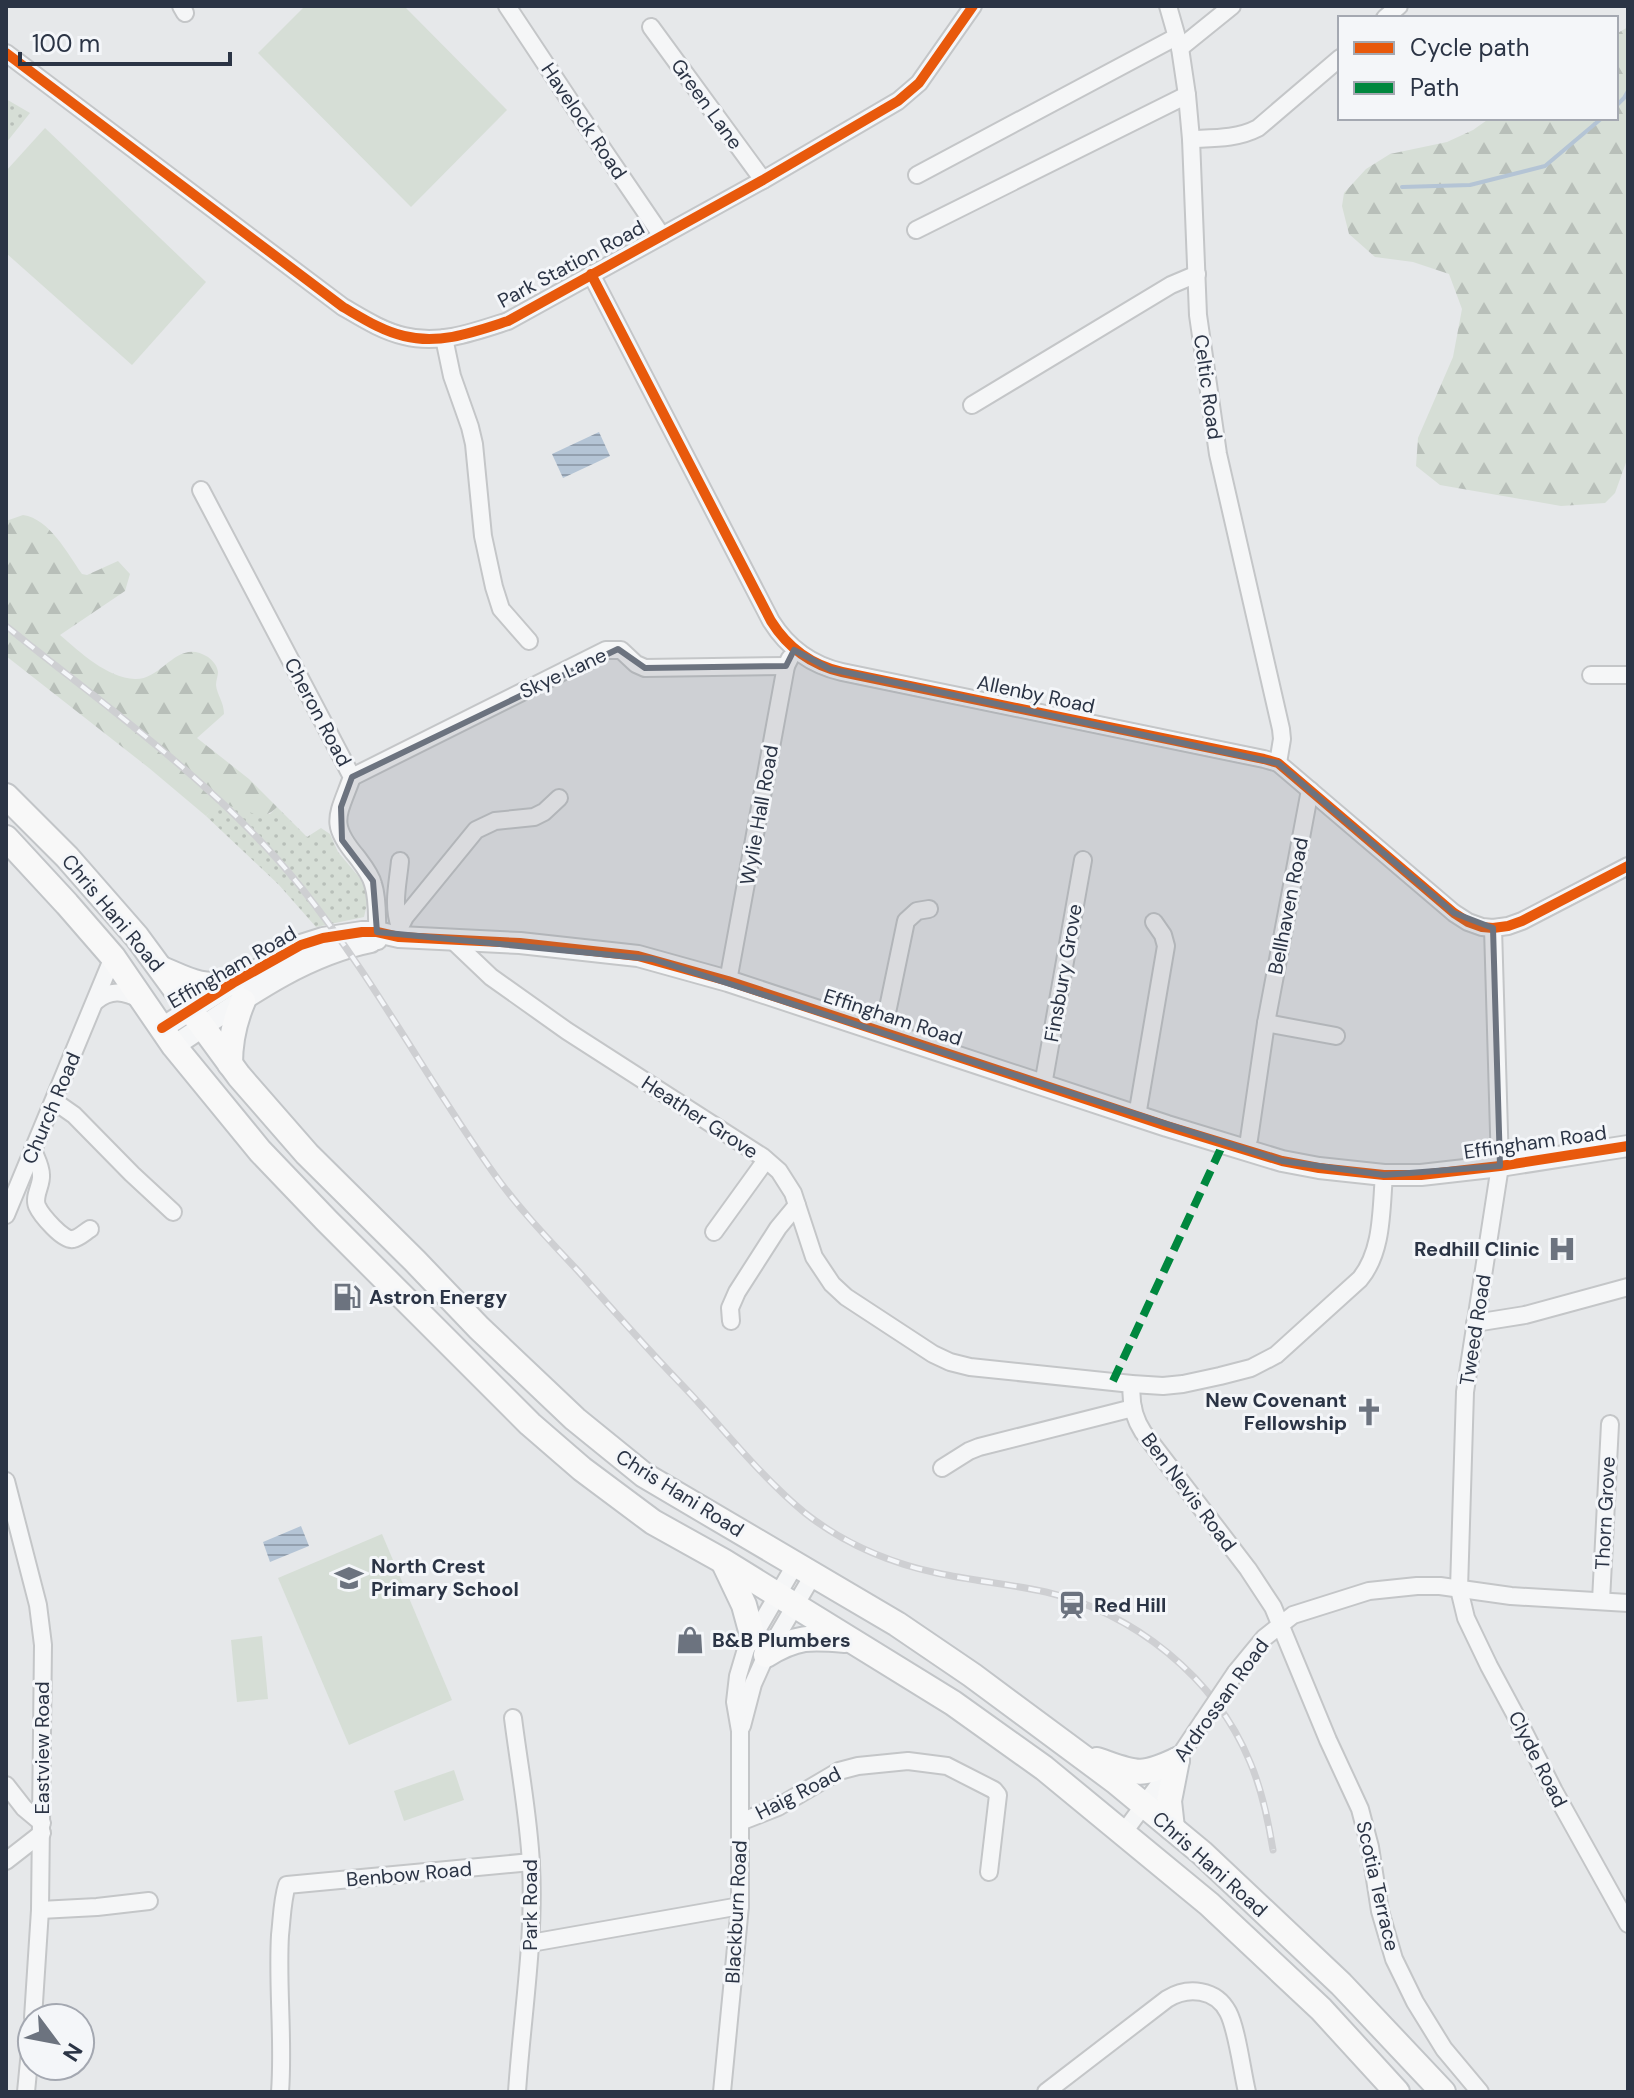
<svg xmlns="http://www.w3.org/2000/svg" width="1634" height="2098" font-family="'DM Sans',sans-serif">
	<defs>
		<pattern id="grass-dots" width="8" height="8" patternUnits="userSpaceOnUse" patternTransform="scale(2)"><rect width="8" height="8" fill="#d6ded6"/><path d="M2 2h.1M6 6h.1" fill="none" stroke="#b8bfb9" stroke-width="1.8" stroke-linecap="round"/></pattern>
		<pattern id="forest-firs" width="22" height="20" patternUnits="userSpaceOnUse" patternTransform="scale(2)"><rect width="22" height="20" fill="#d6ded6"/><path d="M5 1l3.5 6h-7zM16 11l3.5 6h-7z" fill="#b8bfb9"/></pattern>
		<pattern id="water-rules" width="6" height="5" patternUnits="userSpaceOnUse" patternTransform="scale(2)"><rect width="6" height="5" fill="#b4c4d5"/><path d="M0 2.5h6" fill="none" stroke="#93a0af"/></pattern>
	</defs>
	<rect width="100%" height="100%" fill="#e6e8ea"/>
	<!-- grass -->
	<g fill="url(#grass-dots)">
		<polygon points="6,99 30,113 6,143"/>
		<polygon points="222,806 236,806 270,814 277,807 307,837 321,828 330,834 338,852 365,884 367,904 364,917 316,927 279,885 206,816 213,809"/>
	</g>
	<!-- forest -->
	<g fill="url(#forest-firs)">
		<polygon points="1628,27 1628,457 1615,493 1605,503 1561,506 1440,485 1416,466 1418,438 1453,357 1462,309 1449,274 1413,262 1375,257 1349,234 1342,206 1344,193 1366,169 1390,154 1447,142 1473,130 1490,118 1616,118 1616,34"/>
		<path d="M23,515C50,519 67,553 82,574L87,575L118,561L130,574L125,591L60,635C80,652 107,678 135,679C163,680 177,637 208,657C213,661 217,665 218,672C218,676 216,680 216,685C217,695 224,702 224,714L197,738L249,779L277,807C255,831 235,788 206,816L149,768L6,656V521Z"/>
	</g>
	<!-- pitch -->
	<g fill="#d6ded6">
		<polygon points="305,6 404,6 507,110 411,207 258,53"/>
		<polygon points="45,128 206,282 132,365 6,253 6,171"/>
		<polygon points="382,1534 452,1700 349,1745 278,1578"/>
		<polygon points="262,1636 268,1699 237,1702 231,1640"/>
		<polygon points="454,1770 464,1800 404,1821 394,1791"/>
	</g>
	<!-- water -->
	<g fill="url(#water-rules)">
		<polygon points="599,432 610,456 563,478 552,454"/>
		<polygon points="301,1526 309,1546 270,1562 263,1542"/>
	</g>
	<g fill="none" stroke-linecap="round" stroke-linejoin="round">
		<!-- stream -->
		<g stroke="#b4c4d5" stroke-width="4">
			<polyline points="1616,106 1624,98 1628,91"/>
			<polyline points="1402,187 1470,185 1545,166 1602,118"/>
		</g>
		<defs>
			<g id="minor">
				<polyline points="181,6 185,13"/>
				<polyline points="507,6 570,101 662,236"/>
				<polyline points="1168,6 1180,48 1187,95 1191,139 1198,315 1218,454 1281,729 1282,739 1278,763"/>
				<polyline points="1385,18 1399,6"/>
				<polyline points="651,27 763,180"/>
				<polyline points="1180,48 1232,6"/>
				<path d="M6,53L343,307C362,318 382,331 404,336C440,345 474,332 508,321L763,180L898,101L919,83L973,6"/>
				<path d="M1191,139C1214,138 1237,139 1258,128L1340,58"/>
				<polyline points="917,175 1176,37"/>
				<polyline points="916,230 1187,95"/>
				<path d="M591,274L771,621C788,648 811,665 842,672L1264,759L1278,763L1454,913L1468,922L1482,927L1493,928L1508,926L1522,921L1628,866"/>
				<polyline points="444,338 452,376 470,427 474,444 483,536 494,587 501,609 529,641"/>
				<polyline points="972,405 1171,285 1197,274"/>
				<path d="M201,490L352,777C338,816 328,823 357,857C363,865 371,875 373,884C379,902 376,923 378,941"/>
				<polyline points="1591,675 1628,675"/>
				<polyline points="352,777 606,650 621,650 636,664 645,668 786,666"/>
				<path d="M400,927C392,905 398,883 400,861"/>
				<polyline points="1493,928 1500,1166 1465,1392 1459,1589 1466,1618 1489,1666 1517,1718 1554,1791 1628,1924"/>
				<polyline points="399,937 400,927 405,917 476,830 495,821 534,817 544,812 559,798"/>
				<path d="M450,938L491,977L567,1031L763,1157L779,1171L793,1193L814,1257L832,1284L846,1297L933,1354L950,1362L970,1367L1132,1384L1163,1386L1183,1384L1220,1376L1251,1368L1276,1355L1360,1279C1383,1251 1381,1210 1384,1175"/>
				<polyline points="728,981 786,666 790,658"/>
				<path d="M96,1001C112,988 124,992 142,1000"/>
				<polyline points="1266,1023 1336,1036"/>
				<polyline points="883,1032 906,921 917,911 929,909"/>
				<polyline points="1043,1085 1083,860"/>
				<polyline points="54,1101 74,1115 132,1174 173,1212"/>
				<polyline points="1137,1116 1166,946 1163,935 1154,922"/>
				<polyline points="1249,1139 1266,1023 1310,790"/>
				<path d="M33,1150C36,1158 41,1166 41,1175C42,1185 33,1196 37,1206C41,1215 64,1242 73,1239C79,1238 85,1232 90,1229"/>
				<polyline points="6,1215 113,957"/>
				<polyline points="714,1232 766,1160"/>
				<polyline points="731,1321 730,1308 737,1292 778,1228 797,1205"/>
				<polyline points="1475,1323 1525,1315 1628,1287"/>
				<path d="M1132,1384C1130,1401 1134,1418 1143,1432L1248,1569L1273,1607L1328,1740L1360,1809L1370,1847L1380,1911L1394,1959L1415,2002L1444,2049L1480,2092"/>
				<polyline points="942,1468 969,1451 979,1447 1133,1408"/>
				<polyline points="6,1481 38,1605 43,1645 40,1910 33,2018"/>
				<polyline points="1601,1601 1610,1424"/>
				<polyline points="1236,1672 1264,1638 1293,1615 1369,1591 1417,1586 1440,1586 1511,1596 1628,1603"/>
				<path d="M513,1718C519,1766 529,1818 531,1865C535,1941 522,2016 517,2092"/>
				<polyline points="742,1726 753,1684 766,1655 813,1575"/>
				<polyline points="6,1785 24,1808 42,1823"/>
				<polyline points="740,1822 778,1807 839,1771 858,1766 908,1761 947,1766 994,1790 998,1795 989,1872"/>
				<polyline points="1124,1832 1177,1760 1203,1721"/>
				<polyline points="6,1861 42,1833"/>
				<polyline points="40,1910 97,1907 149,1901"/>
				<polyline points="531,1943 740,1906"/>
				<polyline points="26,2092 32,2030"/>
				<path d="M280,2092C284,2040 277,1987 280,1935C282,1918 282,1901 287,1885L531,1862"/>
				<polyline points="722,2092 740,1906 740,1731 735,1702 738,1676 746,1649 795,1565"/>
				<path d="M1046,2092L1167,1999C1188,1986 1216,1989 1228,2012C1237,2029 1242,2071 1247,2092"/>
			</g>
			<g id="tertiary">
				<polyline points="162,1028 233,983 301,945 323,938 362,932 377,932 399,937 520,943 638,956 728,981 1167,1126 1282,1161 1319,1168 1384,1175 1421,1175 1500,1166 1628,1146"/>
				<path d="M174,1046C236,1005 297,957 371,942"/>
			</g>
			<g id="primary">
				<polyline points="6,796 67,857 137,937 239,1076 307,1154 415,1261 479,1328 575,1419 644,1475 897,1624 972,1675 1115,1781 1202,1853 1341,1984 1443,2092"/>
				<polyline points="6,838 67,904 113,957 174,1046 260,1151 327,1221 530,1424 582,1469 653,1522 723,1561 953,1703 1044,1768 1209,1904 1321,2009 1397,2092"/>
				<path d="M162,969C192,982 200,988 233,983"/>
				<path d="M230,1064C230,1040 234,1022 243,1001"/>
				<polyline points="724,1563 744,1605 753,1638"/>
				<path d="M766,1655C797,1636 810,1637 845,1640"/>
				<path d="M1097,1760C1135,1773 1139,1778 1177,1760"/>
				<polyline points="1172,1828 1169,1801 1177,1760"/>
			</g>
		</defs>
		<!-- minor casing -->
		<use href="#minor" stroke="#c4c6c8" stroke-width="20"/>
		<!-- tertiary casing -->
		<use href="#tertiary" stroke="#c4c6c8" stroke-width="24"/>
		<!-- primary casing -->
		<use href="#primary" stroke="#c2c5c8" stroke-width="28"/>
		<!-- minor -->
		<use href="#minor" stroke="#f5f6f7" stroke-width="16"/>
		<!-- tertiary -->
		<use href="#tertiary" stroke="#f5f6f7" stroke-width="20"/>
		<!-- primary -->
		<use href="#primary" stroke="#f8f8f8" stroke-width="24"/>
		<defs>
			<path id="rail" d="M6,626C108,709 217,783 300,886C373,977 428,1081 495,1175C520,1210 550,1241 579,1272C614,1311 648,1350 684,1387C724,1429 760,1476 805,1513C843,1543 890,1563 937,1573C973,1581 1010,1584 1046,1592C1134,1613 1215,1677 1250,1762C1262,1790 1268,1819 1273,1850"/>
		</defs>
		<!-- rail casing -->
		<use href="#rail" stroke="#cecfd2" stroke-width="7"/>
		<!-- rail -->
		<use href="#rail" stroke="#f4f6f9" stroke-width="4" stroke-dasharray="12" stroke-linecap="butt"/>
		<defs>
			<polyline id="minor-bridge" points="1203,1721 1236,1672"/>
		</defs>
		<!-- minor-bridge casing -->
		<use href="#minor-bridge" stroke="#c4c6c8" stroke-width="20" stroke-linecap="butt"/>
		<!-- minor-bridge -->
		<use href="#minor-bridge" stroke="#f5f6f7" stroke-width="16"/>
		<!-- quiet -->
		<polyline stroke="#00873e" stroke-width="8" stroke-dasharray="16 8" stroke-linecap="butt" points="1113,1381 1223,1144"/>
		<defs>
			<g id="cycleway">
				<path d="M6,53L343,307C362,318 382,331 404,336C440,345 474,332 508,321L763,180L898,101L919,83L973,6"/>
				<path d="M591,274L771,621C788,648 811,665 842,672L1264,759L1278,763L1454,913L1468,922L1482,927L1493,928L1508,926L1522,921L1628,866"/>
				<polyline points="162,1028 233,983 301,945 323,938 362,932 377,932 399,937 520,943 638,956 728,981 1167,1126 1282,1161 1319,1168 1384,1175 1421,1175 1500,1166 1628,1146"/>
			</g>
		</defs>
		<!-- cycleway casing -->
		<use href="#cycleway" stroke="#f4f6f9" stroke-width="15"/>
		<!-- cycleway -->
		<use href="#cycleway" stroke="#e8590c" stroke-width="10"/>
	</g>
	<!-- marked area -->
	<path fill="#6c737f" fill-opacity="0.2" stroke="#6c737f" stroke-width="6" stroke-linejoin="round" d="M618,649L645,668L786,666L794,650L830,669L1278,763L1454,913L1493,928L1500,1166L1384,1175L1282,1161L652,959L377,932L373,881L342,840L341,807L352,777Z"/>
	<!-- icons -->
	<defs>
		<symbol id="hospital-bare" viewBox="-9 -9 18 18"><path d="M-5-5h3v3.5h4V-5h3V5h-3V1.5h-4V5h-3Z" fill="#6c737f" stroke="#f4f6f9" stroke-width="2.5" paint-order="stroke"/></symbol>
		<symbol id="fuel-bare" viewBox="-9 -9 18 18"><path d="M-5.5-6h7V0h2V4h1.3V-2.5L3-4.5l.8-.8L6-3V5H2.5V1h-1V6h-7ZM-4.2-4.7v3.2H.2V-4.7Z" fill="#6c737f" stroke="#f4f6f9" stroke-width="2.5" paint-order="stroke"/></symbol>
		<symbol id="church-bare" viewBox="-9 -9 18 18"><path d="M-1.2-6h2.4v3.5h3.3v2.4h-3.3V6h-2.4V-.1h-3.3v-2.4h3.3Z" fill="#6c737f" stroke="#f4f6f9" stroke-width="2.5" paint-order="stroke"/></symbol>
		<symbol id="school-bare" viewBox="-9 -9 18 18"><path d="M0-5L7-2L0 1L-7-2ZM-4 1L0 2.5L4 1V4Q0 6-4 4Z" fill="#6c737f" stroke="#f4f6f9" stroke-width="2.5" paint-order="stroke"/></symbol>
		<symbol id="station-bare" viewBox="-9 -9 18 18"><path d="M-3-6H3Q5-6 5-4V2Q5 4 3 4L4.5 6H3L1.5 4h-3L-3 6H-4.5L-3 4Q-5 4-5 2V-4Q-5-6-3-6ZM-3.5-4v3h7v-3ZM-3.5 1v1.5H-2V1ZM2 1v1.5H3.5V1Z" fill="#6c737f" stroke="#f4f6f9" stroke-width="2.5" paint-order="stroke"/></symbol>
		<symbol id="shop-bare" viewBox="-9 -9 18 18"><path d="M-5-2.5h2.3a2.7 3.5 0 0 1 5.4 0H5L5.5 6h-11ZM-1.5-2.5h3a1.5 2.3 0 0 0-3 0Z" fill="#6c737f" stroke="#f4f6f9" stroke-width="2.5" paint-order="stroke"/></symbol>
	</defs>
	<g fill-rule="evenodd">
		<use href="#hospital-bare" x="1542" y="1229" width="40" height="40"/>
		<use href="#fuel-bare" x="327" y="1277" width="40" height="40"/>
		<use href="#church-bare" x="1349" y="1392" width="40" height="40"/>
		<use href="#school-bare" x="329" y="1558" width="40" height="40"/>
		<use href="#station-bare" x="1052" y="1585" width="40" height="40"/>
		<use href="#shop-bare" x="670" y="1620" width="40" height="40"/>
	</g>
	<g text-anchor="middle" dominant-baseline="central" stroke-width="6" stroke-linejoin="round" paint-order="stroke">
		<!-- street labels -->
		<g font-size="20" fill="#2b3445" stroke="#f4f6f9">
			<text transform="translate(707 104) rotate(54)">Green Lane</text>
			<text transform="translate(584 121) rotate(56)">Havelock Road</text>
			<text transform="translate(571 264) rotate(-28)">Park Station Road</text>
			<text transform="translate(1208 387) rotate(82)">Celtic Road</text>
			<text transform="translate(563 673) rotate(-25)">Skye Lane</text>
			<text transform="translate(1036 694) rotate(12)">Allenby Road</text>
			<text transform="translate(318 712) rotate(62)">Cheron Road</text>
			<text transform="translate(759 815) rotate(-80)">Wylie Hall Road</text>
			<text transform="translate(1288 906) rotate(-79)">Bellhaven Road</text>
			<text transform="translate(113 913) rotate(50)">Chris Hani Road</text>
			<text transform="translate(232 967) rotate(-30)">Effingham Road</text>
			<text transform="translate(1063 973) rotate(-80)">Finsbury Grove</text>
			<text transform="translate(893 1017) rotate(18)">Effingham Road</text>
			<text transform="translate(51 1108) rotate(-67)">Church Road</text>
			<text transform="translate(700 1117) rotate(33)">Heather Grove</text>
			<text transform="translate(1535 1142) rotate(-8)">Effingham Road</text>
			<text transform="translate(1475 1330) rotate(-81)">Tweed Road</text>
			<text transform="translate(1189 1492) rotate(53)">Ben Nevis Road</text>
			<text transform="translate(680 1493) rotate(32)">Chris Hani Road</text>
			<text transform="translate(1605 1513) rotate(-87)">Thorn Grove</text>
			<text transform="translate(1221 1700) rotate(-54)">Ardrossan Road</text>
			<text transform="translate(42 1748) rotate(-90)">Eastview Road</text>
			<text transform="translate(1538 1759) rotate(63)">Clyde Road</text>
			<text transform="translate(798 1793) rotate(-27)">Haig Road</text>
			<text transform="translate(1210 1864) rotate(42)">Chris Hani Road</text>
			<text transform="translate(409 1874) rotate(-5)">Benbow Road</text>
			<text transform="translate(1378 1886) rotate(77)">Scotia Terrace</text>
			<text transform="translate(530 1905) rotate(-90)">Park Road</text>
			<text transform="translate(736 1912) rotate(-87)">Blackburn Road</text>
		</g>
		<!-- poi labels -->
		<g font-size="20" font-weight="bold" fill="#2b3445" stroke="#f4f6f9" text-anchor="start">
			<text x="1540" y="1249" text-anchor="end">Redhill Clinic</text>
			<text x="369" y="1297">Astron Energy</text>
			<text x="1347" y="1400" text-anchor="end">New Covenant<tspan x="1347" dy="23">Fellowship</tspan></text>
			<text x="371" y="1566">North Crest<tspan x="371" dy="23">Primary School</tspan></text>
			<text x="1094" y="1605">Red Hill</text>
			<text x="712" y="1640">B&amp;B Plumbers</text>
		</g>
	</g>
	<!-- border -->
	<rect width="1634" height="2098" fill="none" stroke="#2b3445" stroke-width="16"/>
	<!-- legend -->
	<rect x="1338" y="16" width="280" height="104" fill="#f4f6f9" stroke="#a4a8b1" stroke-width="2"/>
	<rect x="1354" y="42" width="40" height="12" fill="#e8590c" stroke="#a4a8b1" stroke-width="2"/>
	<text x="1410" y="56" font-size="24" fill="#2b3445">Cycle path</text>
	<rect x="1354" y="82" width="40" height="12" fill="#00873e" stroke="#a4a8b1" stroke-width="2"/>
	<text x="1410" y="96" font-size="24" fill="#2b3445">Path</text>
	<!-- north arrow -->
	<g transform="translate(56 2042) rotate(122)"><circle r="38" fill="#f4f6f9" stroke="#a4a8b1" stroke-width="2"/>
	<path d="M0-6L14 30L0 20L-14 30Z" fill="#6c737f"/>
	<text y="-12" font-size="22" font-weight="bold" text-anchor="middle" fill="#2b3445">N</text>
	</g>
	<!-- scale -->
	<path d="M20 52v12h210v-12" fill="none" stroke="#2b3445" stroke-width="4"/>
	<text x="32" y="52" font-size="24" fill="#2b3445" stroke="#f4f6f9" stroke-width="6" paint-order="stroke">100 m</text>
</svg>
